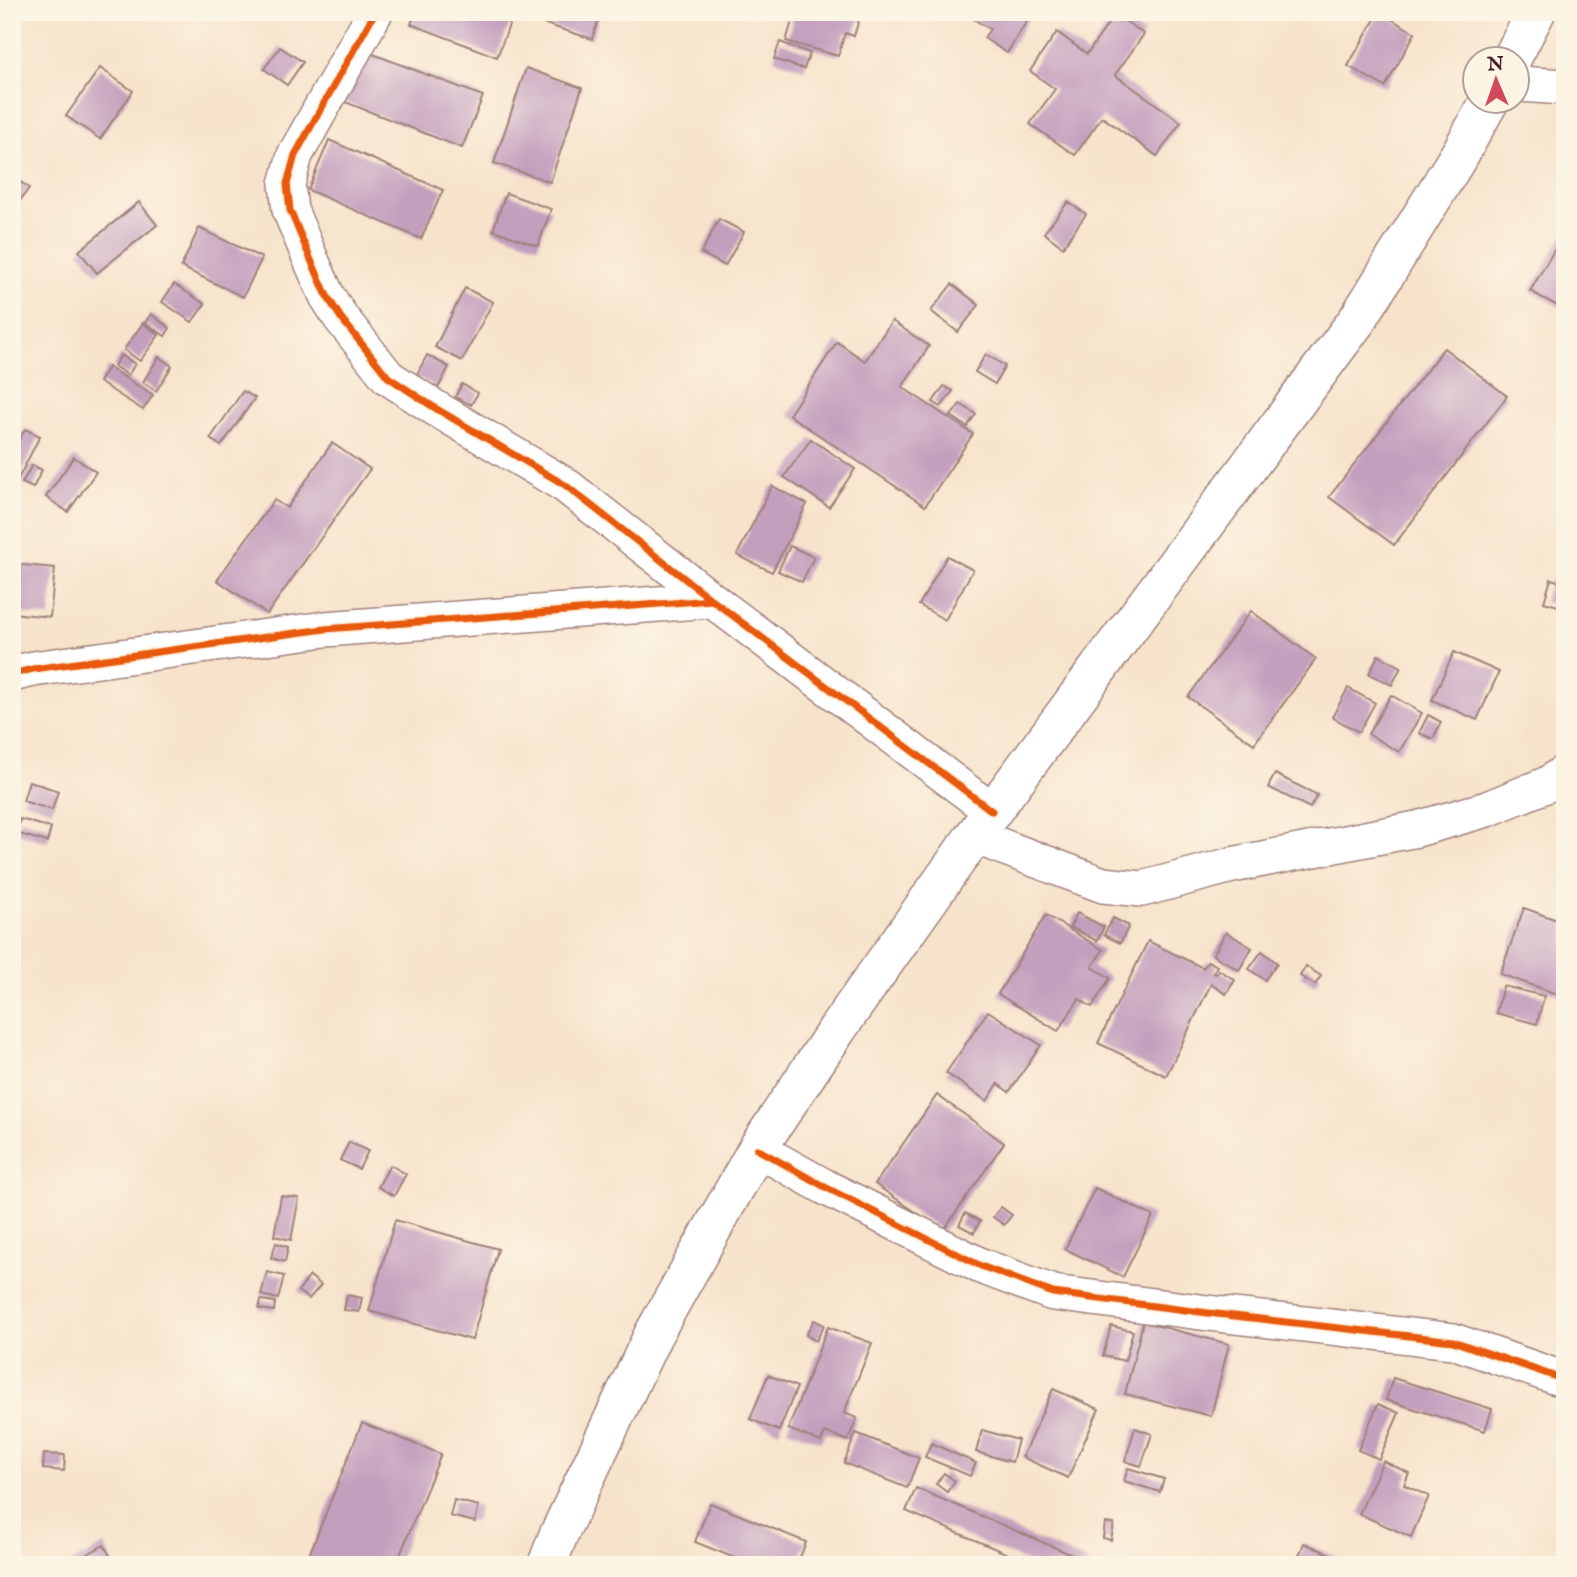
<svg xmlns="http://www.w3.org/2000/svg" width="1577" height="1577" font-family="'IM FELL English',serif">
	<rect width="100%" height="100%" fill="#fcf5e5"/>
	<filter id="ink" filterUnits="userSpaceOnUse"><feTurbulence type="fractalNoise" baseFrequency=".0143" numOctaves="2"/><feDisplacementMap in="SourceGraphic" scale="14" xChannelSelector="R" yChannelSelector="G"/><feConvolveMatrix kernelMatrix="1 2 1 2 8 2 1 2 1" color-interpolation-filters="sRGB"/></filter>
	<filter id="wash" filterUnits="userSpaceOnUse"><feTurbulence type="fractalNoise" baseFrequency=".00686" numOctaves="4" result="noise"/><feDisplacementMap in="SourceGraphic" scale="28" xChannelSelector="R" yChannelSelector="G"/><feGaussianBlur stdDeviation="1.57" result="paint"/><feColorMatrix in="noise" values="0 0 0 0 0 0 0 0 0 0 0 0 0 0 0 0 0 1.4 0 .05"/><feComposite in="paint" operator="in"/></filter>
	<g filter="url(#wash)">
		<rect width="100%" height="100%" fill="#f7e3cb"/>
		<g id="blocks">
			<!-- building -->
			<g fill="#c39ebd">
				<polygon points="416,12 514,12 497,57 411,24"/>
				<polygon points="542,12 601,12 592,39 539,22"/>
				<polygon points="795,12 859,12 861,13 854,36 845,33 838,56 786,41"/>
				<polygon points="962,12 1021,12 1029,18 1007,53 984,38 990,29"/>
				<polygon points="1379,12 1415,33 1385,87 1348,66"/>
				<polygon points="1115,14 1144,34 1115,75 1181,122 1157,156 1102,117 1075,155 1030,124 1055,89 1030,71 1057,32 1087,54"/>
				<polygon points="780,42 810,53 804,69 774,59"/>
				<polygon points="280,47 303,62 287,85 264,69"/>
				<polygon points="365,51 483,96 462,148 345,102"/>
				<polygon points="100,68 133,91 100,139 66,116"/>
				<polygon points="526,68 582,88 550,182 494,163"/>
				<polygon points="329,140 443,190 421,239 308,190"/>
				<polygon points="12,176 29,188 12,212"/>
				<polygon points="506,193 551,209 538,246 493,230"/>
				<polygon points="139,202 157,225 97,273 79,251"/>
				<polygon points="1068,202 1086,214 1063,247 1044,233"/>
				<polygon points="719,219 744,232 725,266 701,253"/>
				<polygon points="199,228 262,258 243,297 181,267"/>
				<polygon points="1565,232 1565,310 1530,291"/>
				<polygon points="174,284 205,304 192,322 162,302"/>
				<polygon points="952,284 979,305 958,332 931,311"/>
				<polygon points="465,288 493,302 462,361 435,347"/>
				<polygon points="151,314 170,328 165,336 145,323"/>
				<polygon points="892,321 929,346 902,387 973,434 925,506 789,415 837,342 865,361"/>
				<polygon points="143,323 159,335 140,361 124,350"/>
				<polygon points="1444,348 1507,396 1394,545 1329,497"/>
				<polygon points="986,354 1005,366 995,384 975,372"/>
				<polygon points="121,355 135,364 128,375 114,366"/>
				<polygon points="427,355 449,367 438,388 416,376"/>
				<polygon points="159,357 172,366 156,391 143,382"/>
				<polygon points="108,367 153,395 143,410 99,382"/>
				<polygon points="462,384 478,393 471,405 455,397"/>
				<polygon points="944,386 953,391 941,407 933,402"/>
				<polygon points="243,391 255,398 221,446 210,439"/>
				<polygon points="960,404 976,414 967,427 951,416"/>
				<polygon points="25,429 40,436 17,481 12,478 12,454"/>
				<polygon points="811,439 855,469 829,507 784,477"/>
				<polygon points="332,443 370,469 267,614 217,580 274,500 287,508"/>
				<polygon points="74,457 96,472 68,512 46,497"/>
				<polygon points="32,465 42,470 33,488 22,483"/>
				<polygon points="772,486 807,504 772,572 737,555"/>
				<polygon points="790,546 814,557 802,582 778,571"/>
				<polygon points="947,556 973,570 945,620 919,605"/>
				<polygon points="12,564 55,568 50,617 12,613"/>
				<polygon points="1551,579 1565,583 1565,608 1544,602"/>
				<polygon points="1251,611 1316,659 1254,744 1188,697"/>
				<polygon points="1454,652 1499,672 1477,720 1432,700"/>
				<polygon points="1378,655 1401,667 1392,685 1369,674"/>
				<polygon points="1348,688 1375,703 1359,732 1332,717"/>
				<polygon points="1391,695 1422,713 1399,752 1368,734"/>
				<polygon points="1428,715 1441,722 1433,739 1419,733"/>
				<polygon points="1275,774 1317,795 1310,808 1268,787"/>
				<polygon points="29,781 58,791 52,810 23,801"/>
				<polygon points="20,819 51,828 47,842 16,833"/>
				<polygon points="1524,908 1565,923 1565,981 1560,995 1500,974"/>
				<polygon points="1077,913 1104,927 1097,941 1070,927"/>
				<polygon points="1046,915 1103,950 1092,967 1110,978 1092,1007 1079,999 1058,1031 998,994"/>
				<polygon points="1113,918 1129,926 1120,943 1104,935"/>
				<polygon points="1226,932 1252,948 1239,970 1213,955"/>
				<polygon points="1148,941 1203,968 1208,961 1217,966 1213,973 1216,974 1219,970 1235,980 1226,994 1211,984 1166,1076 1098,1043"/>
				<polygon points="1262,951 1277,963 1265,980 1249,969"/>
				<polygon points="1306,966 1321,976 1315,985 1300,976"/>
				<polygon points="1503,986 1544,996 1537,1024 1496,1013"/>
				<polygon points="988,1011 1041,1045 1009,1092 998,1084 987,1101 946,1073"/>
				<polygon points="937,1095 1004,1143 943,1231 875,1184"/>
				<polygon points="349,1142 368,1151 359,1169 340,1160"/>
				<polygon points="390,1165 406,1174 394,1196 378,1187"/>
				<polygon points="1095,1188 1153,1216 1123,1277 1065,1249"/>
				<polygon points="281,1196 299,1198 291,1240 274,1236"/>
				<polygon points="1001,1207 1012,1215 1004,1225 993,1217"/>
				<polygon points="965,1213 980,1221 974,1233 959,1225"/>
				<polygon points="395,1220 498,1249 472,1340 369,1311"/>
				<polygon points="276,1243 288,1247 285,1262 271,1258"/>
				<polygon points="267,1272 284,1276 278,1299 261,1295"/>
				<polygon points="310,1276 321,1285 309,1299 298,1291"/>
				<polygon points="347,1295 362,1298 359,1312 344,1310"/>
				<polygon points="261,1300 275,1302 274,1311 259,1309"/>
				<polygon points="814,1320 824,1325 816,1341 806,1335"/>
				<polygon points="1143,1322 1229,1344 1211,1416 1125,1394"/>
				<polygon points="1111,1326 1133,1331 1125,1361 1103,1356"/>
				<polygon points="828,1327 872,1343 844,1413 857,1418 848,1441 825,1432 821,1442 788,1429"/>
				<polygon points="768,1375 797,1387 779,1431 750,1419"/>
				<polygon points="1393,1378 1492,1409 1485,1431 1386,1400"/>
				<polygon points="1053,1389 1099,1409 1068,1478 1022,1457"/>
				<polygon points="1378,1404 1399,1413 1379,1459 1358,1450"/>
				<polygon points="362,1423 441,1454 396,1565 305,1565"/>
				<polygon points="1135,1428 1152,1434 1141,1466 1125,1461"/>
				<polygon points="982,1430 1018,1440 1012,1462 976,1452"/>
				<polygon points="856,1433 919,1458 907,1488 844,1463"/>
				<polygon points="931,1443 976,1463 970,1476 925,1457"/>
				<polygon points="44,1454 65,1455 64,1471 43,1469"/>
				<polygon points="1383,1461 1409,1473 1404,1485 1429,1496 1411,1537 1359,1514"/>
				<polygon points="1128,1468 1164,1479 1160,1492 1124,1481"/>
				<polygon points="944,1473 955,1481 947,1492 936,1484"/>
				<polygon points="916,1488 1089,1562 1088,1565 1034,1565 906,1511"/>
				<polygon points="454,1500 479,1506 475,1522 450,1516"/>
				<polygon points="710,1503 806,1542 797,1565 752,1565 695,1542"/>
				<polygon points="1105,1523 1114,1524 1111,1540 1103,1538"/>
				<polygon points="1304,1543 1355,1565 1300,1565 1296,1563"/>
				<polygon points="104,1545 115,1565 68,1565"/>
			</g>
		</g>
	</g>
	<g filter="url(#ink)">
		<use href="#blocks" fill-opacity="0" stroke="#a0817b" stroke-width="2"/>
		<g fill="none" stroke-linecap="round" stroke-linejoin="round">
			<defs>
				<g id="minor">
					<polyline points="375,12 295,155 287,184 290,210 311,260 327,296 341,318 388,377 435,408 565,485 712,600 992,811"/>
					<polyline points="1518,84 1565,87"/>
					<polyline points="12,674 33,669 325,629 712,600"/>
					<polyline points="974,836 1103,885 1142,889 1232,865 1417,829 1487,809 1548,784 1565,772"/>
					<polyline points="757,1149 825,1187 981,1266 1053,1293 1208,1313 1453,1341 1565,1380"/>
				</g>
				<g id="major">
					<polyline points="1511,60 1536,12"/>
					<polyline points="547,1565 558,1536 653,1335 757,1149 838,1028 974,836 1358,319 1461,152 1489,102"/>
				</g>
			</defs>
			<!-- minor casing -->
			<use href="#minor" stroke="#a0817b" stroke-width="38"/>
			<!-- major casing -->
			<use href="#major" stroke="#a0817b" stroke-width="41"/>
			<!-- minor -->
			<use href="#minor" stroke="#fff" stroke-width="35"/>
			<!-- major -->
			<use href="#major" stroke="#fff" stroke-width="38"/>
			<defs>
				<g id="cycleway">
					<polyline points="375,12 295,155 287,184 290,210 311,260 327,296 341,318 388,377 435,408 565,485 712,600 992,811"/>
					<polyline points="12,674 33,669 325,629 712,600"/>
					<polyline points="757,1149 825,1187 981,1266 1053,1293 1208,1313 1453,1341 1565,1380"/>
				</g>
			</defs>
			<!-- cycleway casing -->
			<use href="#cycleway" stroke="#fcf5e5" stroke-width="11"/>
			<!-- cycleway -->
			<use href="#cycleway" stroke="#e8590c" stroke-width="7"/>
		</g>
	</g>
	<!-- margin -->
	<rect width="1577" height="1577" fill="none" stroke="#fcf5e5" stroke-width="42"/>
	<!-- north arrow -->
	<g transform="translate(1496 80) rotate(358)"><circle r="33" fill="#fcf5e5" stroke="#b59f9b" stroke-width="2"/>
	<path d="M0-5L12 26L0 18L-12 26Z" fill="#d1495b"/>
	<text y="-10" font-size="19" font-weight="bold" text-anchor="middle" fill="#4a1f2b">N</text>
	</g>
</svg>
